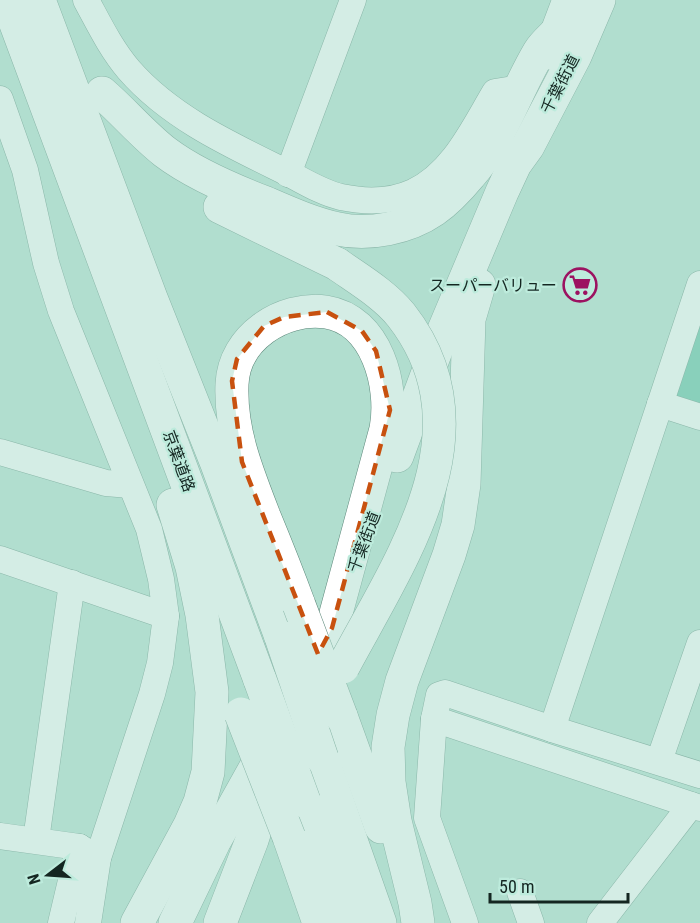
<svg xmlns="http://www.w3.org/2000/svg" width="700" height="923" font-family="'Roboto Condensed','Noto Sans JP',sans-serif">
	<rect width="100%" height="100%" fill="#b1decf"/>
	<!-- green -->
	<polygon fill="#5abea3" points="700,311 700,410 678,403 674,392"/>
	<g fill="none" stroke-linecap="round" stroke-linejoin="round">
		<defs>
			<g id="minor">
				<path d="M86,0C99,24 111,49 129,70C171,118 231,145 288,173C305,182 323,193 341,197C365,202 391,202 413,192C453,174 474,127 495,92L521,88"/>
				<polyline points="0,99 25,170 46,263 61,311 149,529 161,579 166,616 160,663 152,694 98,858 88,923"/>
				<polyline points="288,174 353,0"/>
				<polyline points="660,404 700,417"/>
				<polyline points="0,452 106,483 130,485"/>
				<polyline points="0,559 166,616"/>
				<polyline points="434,719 700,808"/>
				<polyline points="552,729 700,284"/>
				<polyline points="659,761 700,643"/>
				<polyline points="0,836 79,847 98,858"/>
				<polyline points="36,840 72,583"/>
				<polyline points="520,892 531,923"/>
				<polyline points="61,923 79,847"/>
				<polyline points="465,923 427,818 434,719 439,695 445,693 552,729 700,775"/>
				<polyline points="600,923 691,805"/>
			</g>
			<g id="highway">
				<polyline points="7,0 260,680"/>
				<polyline points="39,0 151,298 217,464 281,637"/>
				<polyline points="549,53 569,0"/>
				<path d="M102,93C124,112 142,134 165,152C194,174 232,190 266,203C289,213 314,224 338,229C369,236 408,228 434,210C447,201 460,187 470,175C501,140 515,92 539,52C543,45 551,38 557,32"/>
				<polyline points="220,207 337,264"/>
				<polyline points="397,456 441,337 502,192 515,164 528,146 575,56 599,0"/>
				<path d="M299,605C288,575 276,545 264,516C247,472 230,431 232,384C234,338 282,306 326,312C377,320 394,386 386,429L332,628L306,676"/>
				<polyline points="341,716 381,827"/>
				<polyline points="322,758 380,923"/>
				<polyline points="304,801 349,923"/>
				<polyline points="289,837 319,923"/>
				<polyline points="137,923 190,825 200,802 208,772 212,692 202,615 192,567 173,505"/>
				<polyline points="175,923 214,842 271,740"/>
				<polyline points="220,923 252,840 275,769"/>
				<polyline points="418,923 415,903 395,821 389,782 388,747 393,715 402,681 449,555 458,525 464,484 469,319 479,285"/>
			</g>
		</defs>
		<!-- minor casing -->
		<use href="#minor" stroke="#5d887b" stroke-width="27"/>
		<!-- highway casing -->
		<use href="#highway" stroke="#5d887b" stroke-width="34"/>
		<!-- minor -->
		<use href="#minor" stroke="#fff" stroke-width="26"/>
		<!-- highway -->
		<use href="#highway" stroke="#fff" stroke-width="33"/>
		<defs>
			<g id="highway-bridge">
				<path d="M337,264C358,279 384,294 401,315C492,431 400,560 343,667"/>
				<polyline points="299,605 341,716"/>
				<polyline points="281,637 322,758"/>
				<polyline points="260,680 304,801"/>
				<polyline points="241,714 289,837"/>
			</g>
		</defs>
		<!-- highway-bridge casing -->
		<use href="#highway-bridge" stroke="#5d887b" stroke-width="34" stroke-linecap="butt"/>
		<!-- highway-bridge -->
		<use href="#highway-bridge" stroke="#fff" stroke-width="33"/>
	</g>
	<!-- marked area -->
	<path d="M0 0H700V923H0ZM327,312L362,331L376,351L390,410L332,628L318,654L242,462L232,381L237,359L264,326L284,317Z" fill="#b1decf" fill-opacity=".55" fill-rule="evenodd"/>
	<path fill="none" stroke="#c8510f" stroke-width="4.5" stroke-dasharray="12 8" stroke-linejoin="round" d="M327,312L362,331L376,351L390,410L332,628L318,654L242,462L232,381L237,359L264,326L284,317Z"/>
	<!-- icons -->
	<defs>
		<symbol id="supermarket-ring" viewBox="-11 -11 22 22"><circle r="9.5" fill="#bdebdc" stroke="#9c1261" stroke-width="1.5"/><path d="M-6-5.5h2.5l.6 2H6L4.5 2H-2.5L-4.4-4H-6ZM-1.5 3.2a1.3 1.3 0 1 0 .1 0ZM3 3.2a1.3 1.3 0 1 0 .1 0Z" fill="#9c1261"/></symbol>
	</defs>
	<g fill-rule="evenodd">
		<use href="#supermarket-ring" x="561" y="266" width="38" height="38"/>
	</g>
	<g text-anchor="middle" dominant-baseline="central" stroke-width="4.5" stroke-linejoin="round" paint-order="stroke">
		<!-- street labels -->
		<g font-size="16" fill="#142621" stroke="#bdebdc">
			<text transform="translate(560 84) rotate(-63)">千葉街道</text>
			<text transform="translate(179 461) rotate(70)">京葉道路</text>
			<text transform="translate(364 542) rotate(-69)">千葉街道</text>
		</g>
		<!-- poi labels -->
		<g font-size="16" fill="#142621" stroke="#bdebdc" text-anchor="end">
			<text x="557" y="285">スーパーバリュー</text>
		</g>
	</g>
	<!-- north arrow -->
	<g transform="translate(48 875) rotate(253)" stroke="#bdebdc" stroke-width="4.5" paint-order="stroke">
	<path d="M0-4.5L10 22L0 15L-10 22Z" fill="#142621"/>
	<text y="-9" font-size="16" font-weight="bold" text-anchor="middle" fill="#142621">N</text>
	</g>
	<!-- scale -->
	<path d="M490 893v9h138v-9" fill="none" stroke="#142621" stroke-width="3"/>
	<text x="499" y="893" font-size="18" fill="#142621" stroke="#bdebdc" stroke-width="4.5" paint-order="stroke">50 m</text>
</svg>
